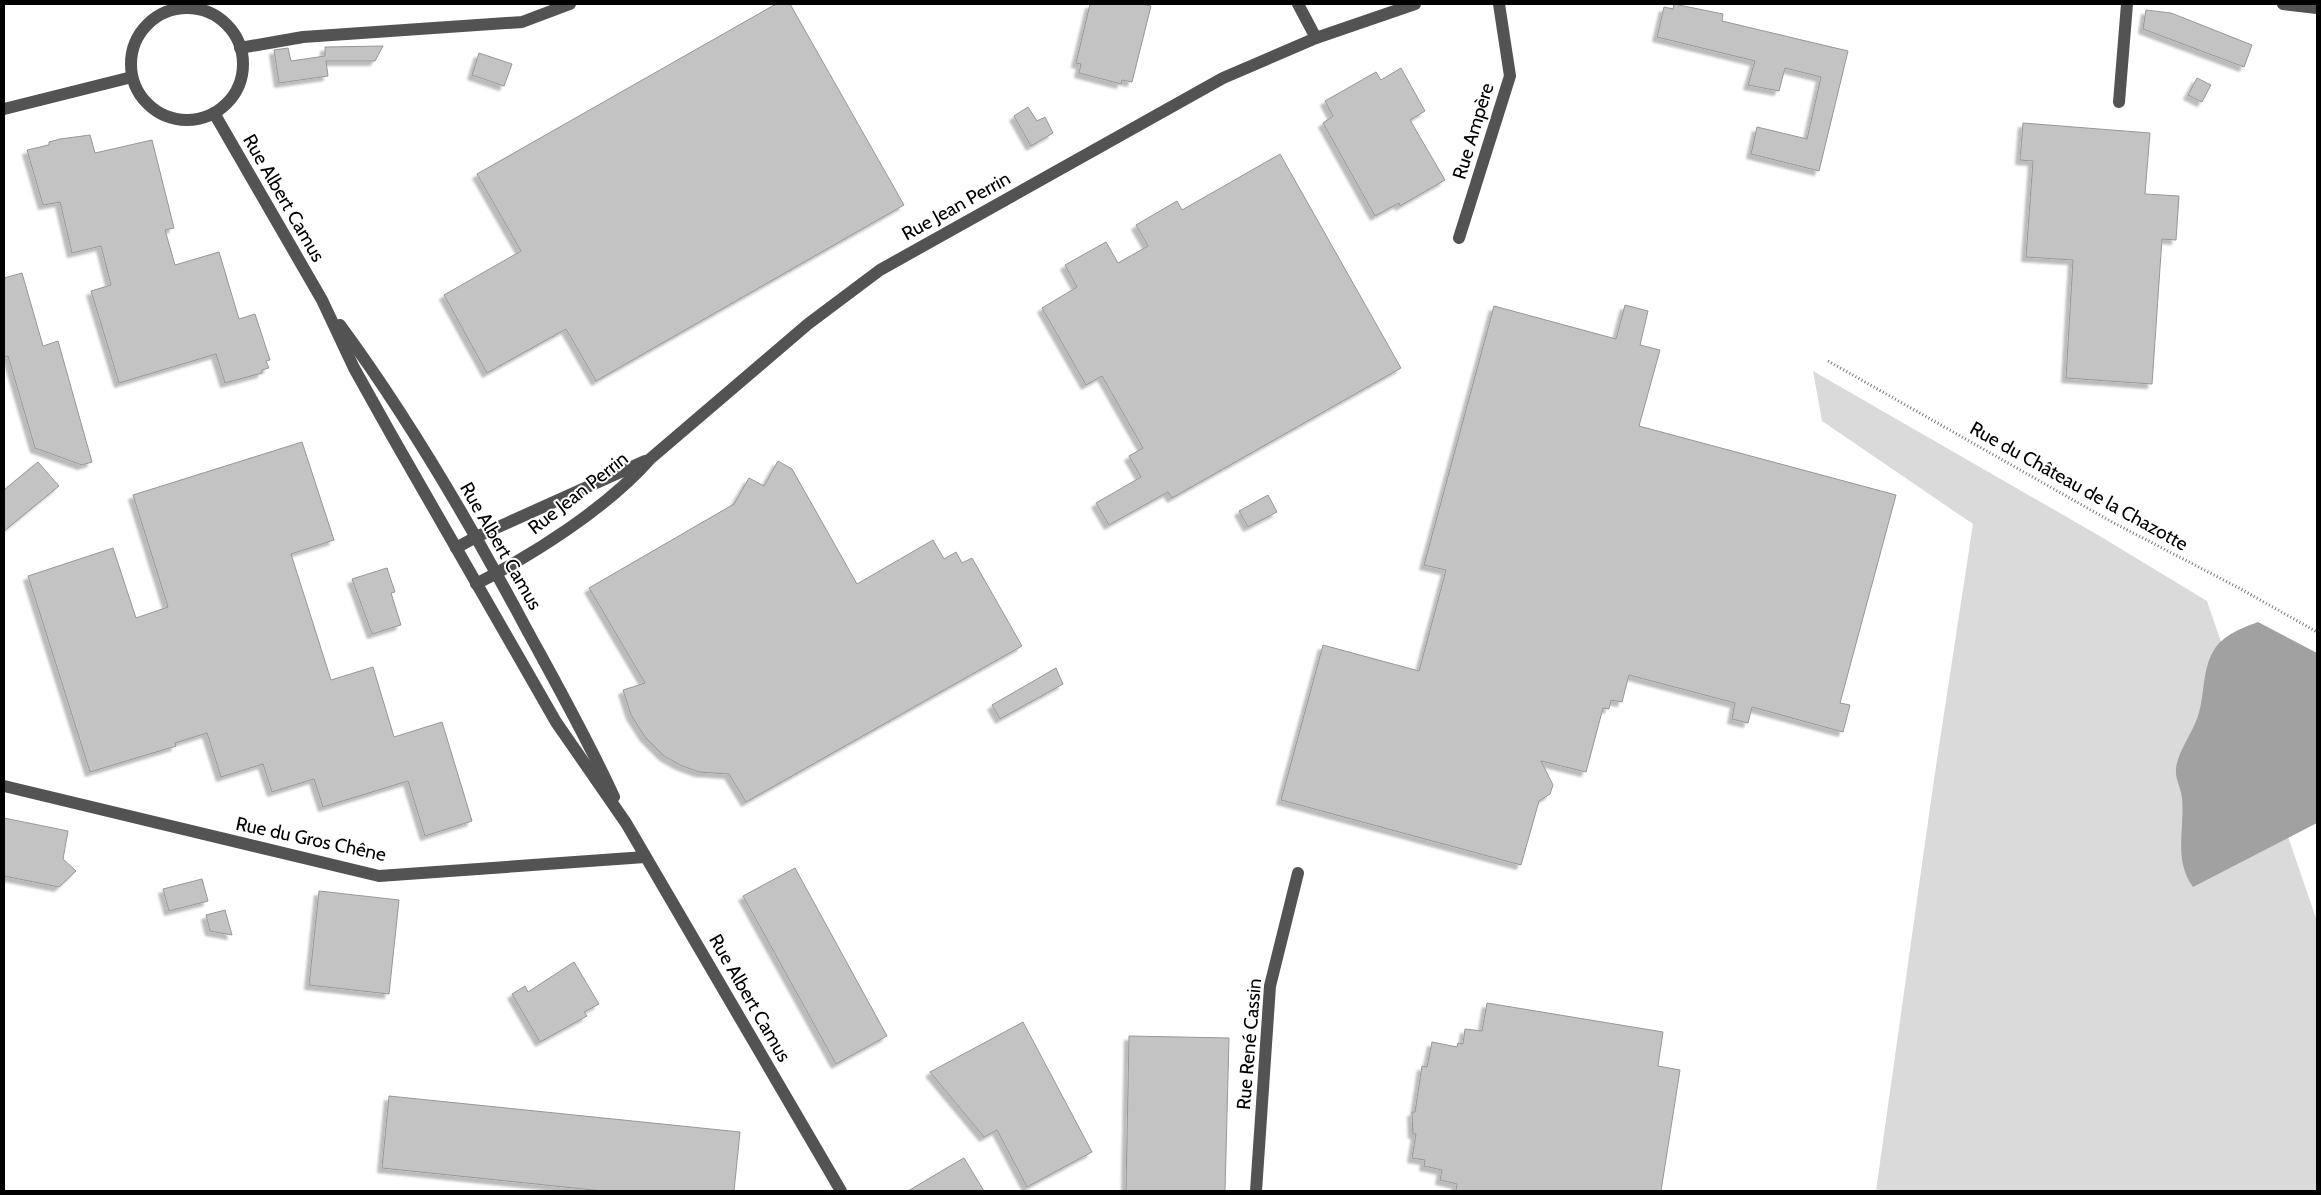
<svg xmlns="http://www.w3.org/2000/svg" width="2321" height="1195" font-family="Cabin,sans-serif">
	<defs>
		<filter id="shadow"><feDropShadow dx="-4.5" dy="4.5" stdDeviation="1" flood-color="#0004"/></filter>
	</defs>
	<rect width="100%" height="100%" fill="#fff"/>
	<!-- green -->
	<polygon fill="#dadada" points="1813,371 2098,535 2207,601 2317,921 2317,1191 1876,1191 1934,779 1973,524 1822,421"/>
	<!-- water -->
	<path fill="#a1a1a1" d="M2258,622L2317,653V823L2193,887C2173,859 2185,829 2182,798C2181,788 2175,779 2176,769C2177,753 2193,732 2198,716C2205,695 2202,669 2214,650C2223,635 2242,628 2258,622Z"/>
	<!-- building -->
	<g fill="#c3c3c3" stroke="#979797" filter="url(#shadow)">
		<polygon points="776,4 790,4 904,205 596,381 566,329 487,373 444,295 521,251 477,174"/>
		<polygon points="1090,4 1142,4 1151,6 1132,82 1122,80 1121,84 1079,73 1081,64 1076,63"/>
		<polygon points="1674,4 1723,14 1722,21 1848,51 1819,171 1751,154 1757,127 1807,139 1821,77 1785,68 1779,91 1748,85 1755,61 1657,37 1664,7 1673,9"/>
		<polygon points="2146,10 2171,13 2252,45 2244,67 2143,29"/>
		<polygon points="383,46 375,61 326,61 328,76 279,83 274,50 288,48 291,61 325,56 325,47"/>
		<polygon points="479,53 512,64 504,86 472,75"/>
		<polygon points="1401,68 1425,111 1410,120 1445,180 1400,206 1399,203 1375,216 1323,123 1333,116 1325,101 1376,72 1381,80"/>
		<polygon points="2197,78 2211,85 2202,102 2188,95"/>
		<polygon points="1028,107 1037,121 1045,117 1053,133 1031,146 1014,116"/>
		<polygon points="2023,123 2150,133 2145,194 2179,196 2176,240 2162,239 2152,384 2066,378 2073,260 2026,257 2033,161 2020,160"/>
		<polygon points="90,135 95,153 152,140 174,228 165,230 175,265 219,252 239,319 255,314 270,360 266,361 269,368 262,370 262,373 225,383 216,354 119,383 91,291 111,285 101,246 72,253 60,202 43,205 27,150 49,145 49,142 60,139"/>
		<polygon points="1280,154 1401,368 1172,498 1168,492 1109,525 1096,503 1141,477 1129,456 1143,448 1102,376 1086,385 1042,308 1077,287 1065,265 1106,242 1118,263 1148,246 1136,225 1177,201 1182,210"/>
		<polygon points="22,273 43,346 58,341 92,462 82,465 35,448 8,356 4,357 4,278"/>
		<polygon points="1625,305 1648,311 1640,345 1660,350 1639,426 1896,495 1840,703 1850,705 1843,732 1752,707 1748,723 1732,719 1735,703 1629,675 1622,702 1611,700 1609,709 1603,708 1586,772 1541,761 1553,785 1550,794 1539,801 1521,865 1281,800 1323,645 1419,671 1446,570 1424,565 1494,306 1616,339"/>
		<polygon points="302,442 334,540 291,554 331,680 373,667 394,737 442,722 472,821 425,836 408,781 323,807 314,779 272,792 263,764 221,777 207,733 175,743 176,746 90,772 28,576 113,548 136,618 168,607 133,495"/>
		<polygon points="778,461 792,469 857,584 933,540 944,559 956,552 962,563 972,558 1022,646 746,802 729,774 699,772 680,765 664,756 645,737 631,715 623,690 645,683 589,588 734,504 749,478 764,486"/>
		<polygon points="38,462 59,486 4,531 4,490"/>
		<polygon points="1268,495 1277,512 1248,527 1239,511"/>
		<polygon points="387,568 395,592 391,593 401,625 372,634 352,579"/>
		<polygon points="1056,668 1063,684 1000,719 992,705"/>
		<polygon points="4,818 68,831 63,859 76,871 59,887 4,876"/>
		<polygon points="795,868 887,1036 836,1064 743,896"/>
		<polygon points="202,879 208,901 169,911 163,889"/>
		<polygon points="319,891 399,900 389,994 309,985"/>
		<polygon points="225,910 232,935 210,931 206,915"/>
		<polygon points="574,962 599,1004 584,1012 587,1016 540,1042 512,994 525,986 528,992"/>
		<polygon points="1487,1003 1663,1032 1658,1066 1680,1070 1661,1191 1456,1191 1457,1184 1440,1180 1442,1170 1424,1166 1425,1160 1412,1158 1416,1134 1413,1134 1412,1112 1415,1112 1422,1066 1427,1067 1432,1042 1457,1047 1458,1043 1463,1044 1465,1029 1482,1031"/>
		<polygon points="1023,1022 1092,1152 1027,1187 997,1130 984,1137 930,1072"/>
		<polygon points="1129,1036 1229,1038 1225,1191 1126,1191"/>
		<polygon points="389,1096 740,1132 734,1191 603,1191 382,1168"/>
		<polygon points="964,1158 984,1191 908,1191 950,1166"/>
	</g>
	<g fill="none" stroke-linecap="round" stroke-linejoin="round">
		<!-- path -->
		<polyline stroke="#757575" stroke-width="3" stroke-dasharray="1 2.5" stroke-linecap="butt" points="1828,361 2112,522 2239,588 2317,632"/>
		<!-- minor -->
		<g stroke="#535353" stroke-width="12">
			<polyline points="1298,4 1316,38"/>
			<polyline points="2283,4 2317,8"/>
			<circle cx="187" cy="64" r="56"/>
			<polyline points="240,48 303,37 522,22 570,4"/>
			<polyline points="2119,102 2127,4"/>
			<polyline points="4,109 132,77"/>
			<polyline points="214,113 322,300 354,368 392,436 556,722 626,823 841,1191"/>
			<polyline points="1459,238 1510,76 1499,4"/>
			<path d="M340,325C410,420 471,525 527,630C557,685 588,740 614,797"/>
			<polyline points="456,548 476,537 645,461"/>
			<path d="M476,584C534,554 607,508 650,459L808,324L880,270L1223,78L1316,38L1415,4"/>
			<polyline points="4,786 379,876 645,857"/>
			<polyline points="1256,1191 1270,986 1298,873"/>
		</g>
	</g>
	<g text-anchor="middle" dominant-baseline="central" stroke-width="4" stroke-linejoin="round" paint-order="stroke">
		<!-- street labels -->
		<g font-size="19" fill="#000" stroke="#fff">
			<text transform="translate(1473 131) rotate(-73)">Rue Ampère</text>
			<text transform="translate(284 198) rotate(60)">Rue Albert Camus</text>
			<text transform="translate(956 206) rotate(-29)">Rue Jean Perrin</text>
			<text transform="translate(2079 486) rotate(29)">Rue du Château de la Chazotte</text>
			<text transform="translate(578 493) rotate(-38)">Rue Jean Perrin</text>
			<text transform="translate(501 546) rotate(60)">Rue Albert Camus</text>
			<text transform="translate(311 839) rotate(12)">Rue du Gros Chêne</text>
			<text transform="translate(750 998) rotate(60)">Rue Albert Camus</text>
			<text transform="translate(1249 1044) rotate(-85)">Rue René Cassin</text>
		</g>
	</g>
	<!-- border -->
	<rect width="2321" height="1195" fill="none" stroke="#000000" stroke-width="10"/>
</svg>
